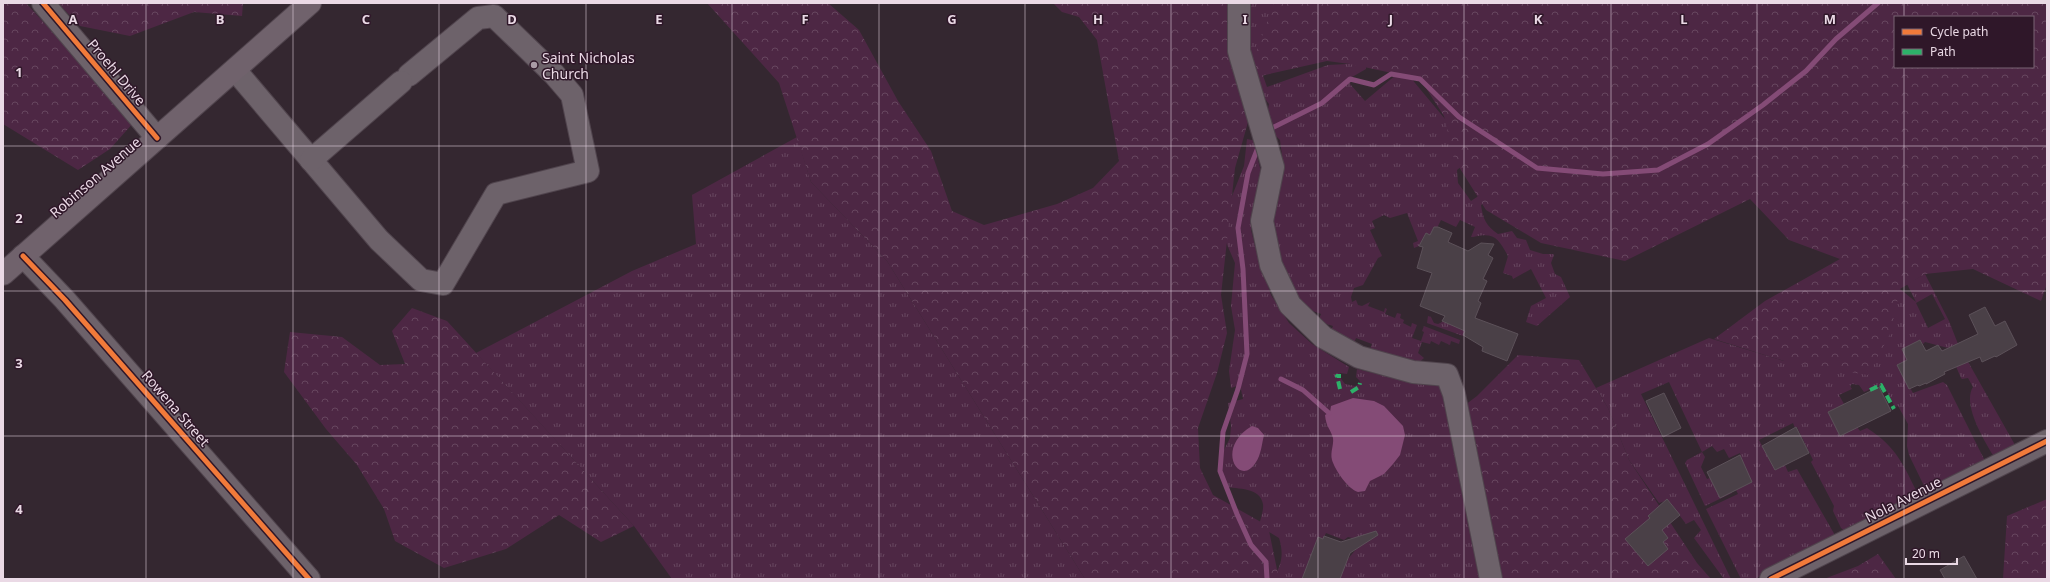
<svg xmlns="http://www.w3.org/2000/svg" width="2050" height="582" font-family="'Noto Sans',sans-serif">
	<defs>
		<pattern id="grass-tufts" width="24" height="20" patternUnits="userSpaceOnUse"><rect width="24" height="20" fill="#4d2744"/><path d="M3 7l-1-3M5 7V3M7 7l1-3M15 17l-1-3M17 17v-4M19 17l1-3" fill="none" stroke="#67465f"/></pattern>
		<pattern id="forest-crowns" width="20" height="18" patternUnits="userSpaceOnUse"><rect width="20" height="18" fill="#4d2744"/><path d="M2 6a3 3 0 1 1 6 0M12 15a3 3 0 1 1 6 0" fill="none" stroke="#67465f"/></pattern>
	</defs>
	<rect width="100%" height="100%" fill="#342730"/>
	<!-- grass -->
	<g fill="url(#grass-tufts)" fill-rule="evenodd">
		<path d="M1245,3H1278L1261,70L1267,87L1328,65L1366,63V69L1352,77L1350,84L1365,101L1397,74L1410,77L1475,155L1457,170L1458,183L1471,201L1483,193L1492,199L1481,205C1483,219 1486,226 1498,234L1512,231L1517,238L1526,240L1530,250L1543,254H1553L1554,255L1551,263L1555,274L1561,277L1570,297L1537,326L1526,322L1531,306L1546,298L1531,269L1513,279L1512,276L1503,273L1508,256C1498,238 1494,232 1473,237H1471L1475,227L1460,220L1456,227L1441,220L1437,228L1434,227L1430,235L1426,233L1419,246L1414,248L1413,243L1418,241L1407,213L1390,218L1384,215L1372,221L1375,228L1370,230L1382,256L1378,258L1363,285L1354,288L1351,297L1352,302L1356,300L1358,305L1362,306L1370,302L1368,306L1384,312L1385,308L1387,309L1385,314L1395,318L1397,313L1401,314L1400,318L1404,320L1403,323L1411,327L1412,323L1417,325L1412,338L1421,341L1424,332L1422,331L1424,326L1460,340L1459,344L1451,341L1450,345L1441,341L1439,345L1431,341L1430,344L1422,342L1418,353L1424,358L1417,364L1370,349L1372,344L1356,338L1354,343L1330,333L1333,326L1318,321L1321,314L1310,310L1295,297L1277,256L1273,220L1283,163L1280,140L1275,135L1268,109L1269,104C1242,70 1247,44 1245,3Z"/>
		<polygon points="797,137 811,182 887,261 1085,579 672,579 634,526 476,353 632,271 696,244 692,195"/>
		<path d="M1247,139L1256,141L1255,148L1261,172L1251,230L1257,254L1271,295L1289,323L1312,344L1349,367L1347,374L1340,373L1339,376L1345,384L1355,386L1359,384L1360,381L1356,377L1357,369L1393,378L1438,383L1445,391L1483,579H1340L1347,560L1358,547L1357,539L1348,537L1344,540L1326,533L1323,539L1318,537L1302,579H1272C1282,566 1284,554 1279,538L1259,526C1260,520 1264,510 1263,504C1260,487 1238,489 1225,487L1222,480L1219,460L1230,438L1231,426L1228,403L1243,399L1240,385L1231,388L1229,371L1235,330L1231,306L1235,263L1222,233L1224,216L1244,166Z"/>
		<path d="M1925,274L1949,321L1958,344L2015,445L1995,458L1993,455C1984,440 1962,404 1973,387L1968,378L1962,379L1961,378L1948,348L1925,342L1923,344L1920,340L1902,349L1907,360L1897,365L1913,393L1943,382L1947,385L1984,459V464L1927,492L1909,455L1907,446L1908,424L1898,406L1895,407L1883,384L1864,392L1859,385L1852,384L1850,386L1852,389L1839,395L1844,404L1828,412L1840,436L1857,427L1860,431L1867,428C1898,448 1903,465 1919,496L1845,531L1841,528L1833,511L1834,506L1811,462L1813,460L1797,427L1795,428L1793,423L1759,440L1775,470L1785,465L1788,472L1797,469L1836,537L1755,579H1741L1706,509L1738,494L1736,490L1752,482L1741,458L1740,453L1729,458L1724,449L1717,452L1712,446L1702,452L1705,457L1701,467L1707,479L1710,478L1720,497L1732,492V493L1705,506L1685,463L1687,460L1702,452L1669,382L1641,394L1731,579H1724L1694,538L1701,530L1694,520L1686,524L1668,500L1659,503L1629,460L1608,408L1596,388L1709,338L1784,361L1900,289L1916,302L1907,284ZM1932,294L1945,319L1928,328L1916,303Z"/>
		<polygon points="1428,316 1431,317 1434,323 1438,324 1444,321 1465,331 1463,336 1427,323"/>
	</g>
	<!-- forest -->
	<g fill="url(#forest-crowns)" fill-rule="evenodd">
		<polygon points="3,3 26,3 134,122 110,149 78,170 3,124"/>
		<polygon points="58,3 243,3 242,16 194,12 130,36 80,26"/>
		<path d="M707,3H828L859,30L898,101L931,151L952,211L984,225L1057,204L1093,188L1119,161L1097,40L1079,17L1062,12L1053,3H1234L1247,78L1274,3H2047V284L2041,301L1973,269L1925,274L1900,289L1890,334L1868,375L1784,361L1714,339L1765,301L1840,259L1789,240L1750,199L1625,261L1541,243L1486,210L1454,159L1444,116L1420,79L1350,64L1327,61L1247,79L1254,101L1235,168L1221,295L1227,333L1217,373L1198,428L1200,468L1213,495L1268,526L1279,579H1085L887,261L811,182L779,83ZM1895,17H2033V67H1895Z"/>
		<polygon points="412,308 447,321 634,526 601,542 559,515 506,549 444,568 395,541 384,509 357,465 326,429 284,372 290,332 342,337 380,365 405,364 392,331"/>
		<polygon points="1518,355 1579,360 1608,408 1629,460 1697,563 1711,579 1491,579 1457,411 1477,396"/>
		<polygon points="2047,499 2047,579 2003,579 2007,516"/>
		<polygon points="1878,554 1896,579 1824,579 1858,566"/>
	</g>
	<!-- water -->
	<g fill="#844b76">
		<path d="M1353,398L1374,401L1384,406L1403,426L1405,435L1400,455L1393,464L1384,474L1370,481L1365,491L1358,492C1348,489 1335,470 1332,460C1330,452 1334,445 1333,438C1331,430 1326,427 1325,415L1330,412L1331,406Z"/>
		<path d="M1252,426L1258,428L1264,435C1262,443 1261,455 1256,462C1240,489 1214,448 1252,426Z"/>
	</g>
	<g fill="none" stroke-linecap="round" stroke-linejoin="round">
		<!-- stream -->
		<g stroke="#844b76" stroke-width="5">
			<polyline points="1268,130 1322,103 1350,79 1374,85 1391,74 1420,79 1459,117 1537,168 1603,174 1658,170 1708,144 1763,105 1806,71 1836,39 1878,3"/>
			<polyline points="1259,145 1248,173 1238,228 1243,269 1247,354 1238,389 1223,432 1220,471 1237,514 1251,545 1266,562 1267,579"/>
			<polyline points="1281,379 1303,390 1329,413"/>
		</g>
	</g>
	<!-- building -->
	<g fill="#4a4047" stroke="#5c5159">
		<polygon points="1434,227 1438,227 1452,233 1448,242 1468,251 1481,243 1494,244 1488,255 1493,258 1483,279 1487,281 1478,301 1481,303 1475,318 1518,334 1507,361 1482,351 1483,347 1463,335 1465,331 1442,321 1445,316 1420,306 1432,273 1417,268 1423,247 1419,246 1426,233 1430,235"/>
		<polygon points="1985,307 1995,326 2005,321 2017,345 1996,357 1995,356 1982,362 1980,357 1944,372 1945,374 1926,384 1926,383 1919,386 1918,385 1909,389 1897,365 1907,360 1902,349 1920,340 1926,351 1938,345 1942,351 1978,334 1969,315"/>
		<polygon points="1879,387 1891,411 1840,436 1828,412"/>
		<polygon points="1664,393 1681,428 1663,437 1646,401"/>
		<polygon points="1796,427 1809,453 1775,470 1762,446"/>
		<polygon points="1740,455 1752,482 1720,498 1707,472"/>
		<polygon points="1667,499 1680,515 1662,530 1668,538 1663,542 1668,549 1648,566 1625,539 1650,518 1648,516"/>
		<polygon points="1376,531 1378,535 1350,553 1340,579 1302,579 1318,537 1323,539 1324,536 1341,542"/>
		<polygon points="1964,556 1977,579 1945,579 1940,570"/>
	</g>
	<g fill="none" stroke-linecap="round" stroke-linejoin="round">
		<defs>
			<g id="minor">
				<polyline points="43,3 157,138"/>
				<polyline points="1239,3 1239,51 1273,167 1262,221 1271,265 1290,305 1323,337 1359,357 1413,372 1447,375 1454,394 1491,579"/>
				<polyline points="235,70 379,240 421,280 443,284 496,194 588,171 572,95 554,74 494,16 478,18 409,75"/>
				<polyline points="311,160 401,82"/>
				<polyline points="23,256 65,300 309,579"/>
				<polyline points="1771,579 2047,441"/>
			</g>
			<polyline id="major" points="3,274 310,3"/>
		</defs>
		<!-- minor casing -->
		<use href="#minor" stroke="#50444d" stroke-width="24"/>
		<!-- major casing -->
		<use href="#major" stroke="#50444d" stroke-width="24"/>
		<!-- minor -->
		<use href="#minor" stroke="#6d626a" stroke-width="22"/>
		<!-- major -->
		<use href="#major" stroke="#70626c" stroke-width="22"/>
		<!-- quiet -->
		<g stroke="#2db169" stroke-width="4" stroke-dasharray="8 4" stroke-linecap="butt">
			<polyline points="1340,389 1337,376 1341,376"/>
			<polyline points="1870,390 1881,385 1894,409"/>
			<polyline points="1351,392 1359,387 1360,383"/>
		</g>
		<defs>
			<g id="cycleway">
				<polyline points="43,3 157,138"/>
				<polyline points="23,256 65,300 309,579"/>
				<polyline points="1771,579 2047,441"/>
			</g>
		</defs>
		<!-- cycleway casing -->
		<use href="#cycleway" stroke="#2f1729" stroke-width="8"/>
		<!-- cycleway -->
		<use href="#cycleway" stroke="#f17a3a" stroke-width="5"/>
	</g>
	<!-- grid -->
	<path fill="none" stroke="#ead9e5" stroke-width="1" stroke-opacity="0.55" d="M146,3V579M293,3V579M439,3V579M586,3V579M732,3V579M879,3V579M1025,3V579M1171,3V579M1318,3V579M1464,3V579M1611,3V579M1757,3V579M1904,3V17M1904,67V579M3,146H2047M3,291H2047M3,436H2047"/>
	<!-- markers -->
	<circle fill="#aa9ba6" stroke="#2f1729" stroke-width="1.5" cx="534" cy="65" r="4"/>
	<g text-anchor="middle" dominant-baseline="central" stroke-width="3" stroke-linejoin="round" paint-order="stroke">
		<!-- poi labels -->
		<g font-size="14" fill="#ead9e5" stroke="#2f1729" text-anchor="start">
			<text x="542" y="57">Saint Nicholas<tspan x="542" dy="16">Church</tspan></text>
		</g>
		<!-- street labels -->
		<g font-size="14" fill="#ead9e5" stroke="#2f1729">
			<text transform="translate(117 72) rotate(50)">Proehl Drive</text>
			<text transform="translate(95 177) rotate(-41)">Robinson Avenue</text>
			<text transform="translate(176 408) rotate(49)">Rowena Street</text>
			<text transform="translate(1903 499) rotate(-27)">Nola Avenue</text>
		</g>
	</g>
	<g font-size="13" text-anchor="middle" font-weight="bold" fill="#ead9e5" stroke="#2f1729" stroke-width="3" stroke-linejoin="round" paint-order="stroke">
		<text x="73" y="24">A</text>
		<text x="220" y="24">B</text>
		<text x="366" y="24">C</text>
		<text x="512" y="24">D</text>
		<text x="659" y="24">E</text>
		<text x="805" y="24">F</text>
		<text x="952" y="24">G</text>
		<text x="1098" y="24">H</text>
		<text x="1245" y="24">I</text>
		<text x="1391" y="24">J</text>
		<text x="1538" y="24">K</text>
		<text x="1684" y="24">L</text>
		<text x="1830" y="24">M</text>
		<text x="19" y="77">1</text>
		<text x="19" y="223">2</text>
		<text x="19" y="368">3</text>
		<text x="19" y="514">4</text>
	</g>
	<!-- border -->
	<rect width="2050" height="582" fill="none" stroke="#ead9e5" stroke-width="8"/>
	<!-- legend -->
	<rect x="1894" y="16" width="140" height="52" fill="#2f1729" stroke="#7a6574"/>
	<rect x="1902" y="29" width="20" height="6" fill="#f17a3a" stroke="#7a6574"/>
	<text x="1930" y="36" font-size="12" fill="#ead9e5">Cycle path</text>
	<rect x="1902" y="49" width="20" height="6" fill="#2db169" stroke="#7a6574"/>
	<text x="1930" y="56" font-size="12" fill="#ead9e5">Path</text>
	<!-- scale -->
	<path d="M1906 558v6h51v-6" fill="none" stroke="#ead9e5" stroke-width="2"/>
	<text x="1912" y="558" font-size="12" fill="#ead9e5" stroke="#2f1729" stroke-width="3" paint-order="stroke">20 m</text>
</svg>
